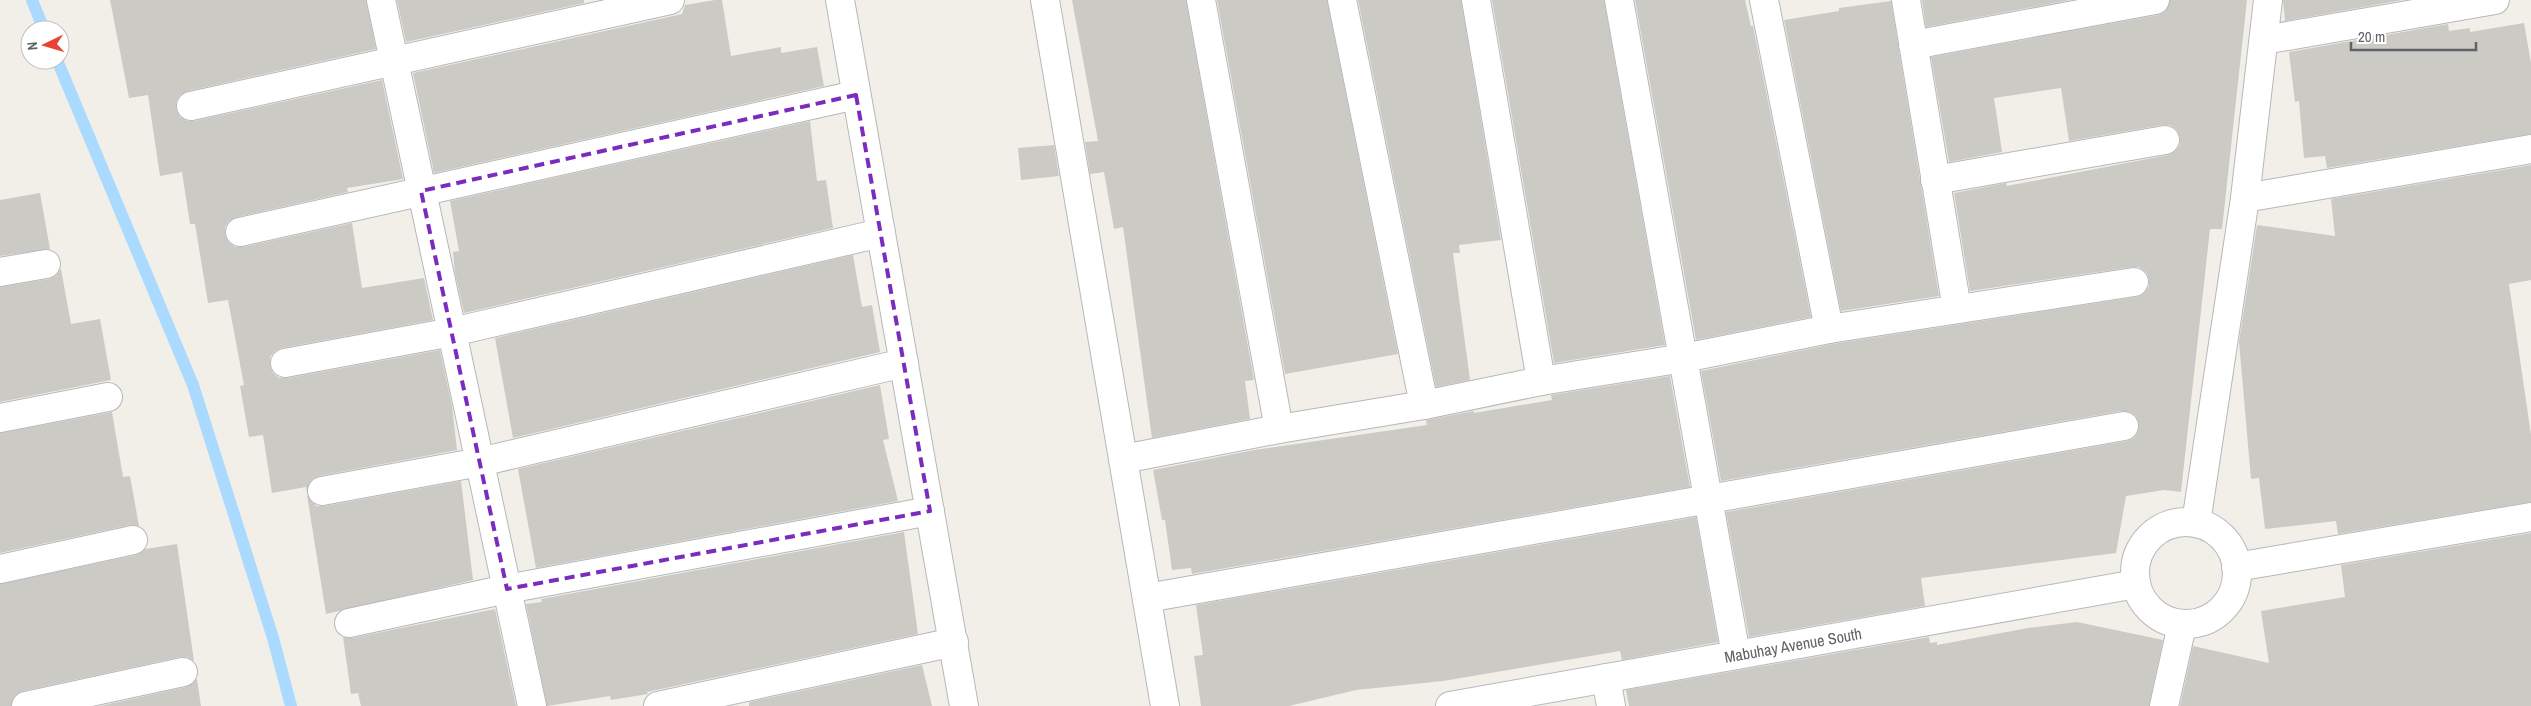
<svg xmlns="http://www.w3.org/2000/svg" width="2531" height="706" font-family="'Archivo Narrow',sans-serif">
	<rect width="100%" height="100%" fill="#f1efe8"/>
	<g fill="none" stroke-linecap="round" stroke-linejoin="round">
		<!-- stream -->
		<g stroke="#aadaff" stroke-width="12">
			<polyline points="32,0 44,30"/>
			<polyline points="57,60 193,385 273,638 291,706"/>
		</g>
	</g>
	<!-- building -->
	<g fill="#cccac5">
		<polygon points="110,0 366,0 376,49 188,91 180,95 176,102 176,109 180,117 187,121 194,121 382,80 403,179 347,188 348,192 237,217 229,221 225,227 225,235 229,243 235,247 243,247 352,223 362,288 424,278 433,320 282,348 275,351 270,357 270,366 273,373 279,378 288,378 440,350 452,406 457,450 319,476 312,479 307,492 306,487 272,493 263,435 249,437 240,386 244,385 228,300 208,303 195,224 190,224 182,172 160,176 148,95 129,98"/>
		<polygon points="397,0 584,0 584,3 406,42"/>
		<polygon points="715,0 722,0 731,56 781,47 781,53 817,47 824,86 434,173 413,73 682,14 685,5"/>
		<polygon points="1072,0 1186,0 1254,380 1245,381 1250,419 1152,438 1123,227 1114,229 1104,172 1090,174 1085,142 1098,141"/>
		<polygon points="1217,0 1327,0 1398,354 1285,374"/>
		<polygon points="1358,0 1461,0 1501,240 1459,245 1460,253 1453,253 1470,380 1436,387"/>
		<polygon points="1492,0 1604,0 1665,345 1554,363"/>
		<polygon points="1635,0 1745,0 1751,26 1753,26 1811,317 1696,340"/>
		<polygon points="1922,0 2070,0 1926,27"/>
		<polygon points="2170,0 2247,0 2222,229 2210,229 2181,492 2164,490 2126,496 2116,553 1921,578 1925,606 1749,637 1726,512 2127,441 2134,438 2138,432 2139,424 2136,416 2130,412 2121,411 1721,481 1701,371 1832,344 2136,297 2143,294 2149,287 2149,279 2146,272 2139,267 2132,267 1970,291 1954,193 2006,183 2007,186 2168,155 2175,152 2180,145 2180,137 2177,130 2170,125 2162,125 2069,141 2061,88 1994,98 2002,152 1949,162 1931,57 2158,15 2165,12"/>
		<polygon points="2283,0 2403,0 2285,21"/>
		<polygon points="1891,1 1939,296 1841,311 1784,20 1839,11 1839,8"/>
		<polygon points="2524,23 2531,63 2531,134 2327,168 2325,156 2304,158 2299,101 2295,102 2289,52 2448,24 2449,31 2470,28 2470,32"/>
		<polygon points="810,121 817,181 826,180 833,228 464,313 455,273 453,252 459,251 450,201"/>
		<polygon points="1054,145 1059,176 1021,180 1018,148"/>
		<polygon points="2531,165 2531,280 2509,284 2531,435 2531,502 2338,534 2336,521 2265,529 2259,478 2251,479 2239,342 2257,225 2335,236 2331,199"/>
		<polygon points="40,193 50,249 0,256 0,200"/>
		<polygon points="853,255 862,307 872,305 880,352 513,438 495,338"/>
		<polygon points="61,269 71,324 100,319 111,380 0,402 0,287 49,279 56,276"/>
		<polygon points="1670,376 1690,487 1192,574 1191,568 1172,570 1165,520 1162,520 1153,470 1254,450 1427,425 1426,420 1474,411 1474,413 1552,400 1551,395"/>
		<polygon points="880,385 889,439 883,440 898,501 536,568 518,469"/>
		<polygon points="112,412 123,477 130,476 139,526 130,525 0,553 0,433"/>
		<polygon points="461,481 473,580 326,614 307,495 316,506 325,506"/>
		<polygon points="1696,517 1718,642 1622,660 1620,651 1443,681 1356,690 1289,706 1201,706 1194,656 1203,655 1196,605"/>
		<polygon points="904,532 918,634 647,692 648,694 611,700 610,696 547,706 526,604 542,602 541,599"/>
		<polygon points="2531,533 2531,706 2180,706 2193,646 2269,663 2261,611 2345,597 2341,565"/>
		<polygon points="177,544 194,661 187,657 180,657 23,691 15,695 11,706 0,706 0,584 136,555 145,549"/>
		<polygon points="495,609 516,706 361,706 358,693 351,694 343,637 352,638"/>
		<polygon points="2077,622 2163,640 2149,706 1629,706 1626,690 1929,637 1930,643 1937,642 1937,645 2028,628"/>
		<polygon points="922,665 932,706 749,706 749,702"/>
		<polygon points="197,679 201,706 100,706 186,687"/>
	</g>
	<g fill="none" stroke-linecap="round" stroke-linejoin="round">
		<defs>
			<g id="street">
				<polyline points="381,0 532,706"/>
				<polyline points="840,0 964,706"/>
				<polyline points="1045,0 1165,706"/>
				<polyline points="1201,0 1279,429"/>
				<polyline points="1342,0 1424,405"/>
				<polyline points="1476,0 1541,381"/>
				<polyline points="1619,0 1736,655"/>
				<polyline points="1764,0 1829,329"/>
				<polyline points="1906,0 1957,309"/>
				<polyline points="2264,40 2495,0"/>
				<polyline points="1913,45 2155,0"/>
				<polyline points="191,106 670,0"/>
				<polyline points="1935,180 2165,140"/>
				<polyline points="2245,198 2531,149"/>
				<polyline points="240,232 856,95"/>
				<polyline points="0,272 46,264"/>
				<polyline points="285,363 452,332 881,233"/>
				<polyline points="0,418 108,397"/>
				<polyline points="1123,459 1279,429 1424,405 1541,381 1684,358 1829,329 2134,282"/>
				<polyline points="322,491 480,462 904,363"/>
				<circle cx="2186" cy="573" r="51"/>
				<polyline points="2196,523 2245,198 2268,0"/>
				<polyline points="2236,567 2531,517"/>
				<polyline points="0,569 133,540"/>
				<polyline points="1147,598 2124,426"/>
				<polyline points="349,623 507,589 930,511"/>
				<polyline points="1606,678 1611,706"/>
				<polyline points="26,706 183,672"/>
				<polyline points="658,706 954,642"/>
				<polyline points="2164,706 2182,625"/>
			</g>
			<polyline id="secondary" points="1450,706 2136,584"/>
		</defs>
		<!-- street casing -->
		<use href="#street" stroke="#b5b8bc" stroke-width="30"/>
		<!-- secondary casing -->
		<use href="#secondary" stroke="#b6babf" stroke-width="30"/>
		<!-- street -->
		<use href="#street" stroke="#fff" stroke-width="28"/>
		<!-- secondary -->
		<use href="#secondary" stroke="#fff" stroke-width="28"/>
	</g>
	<!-- marked area -->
	<path fill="none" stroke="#7b2cbf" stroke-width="4" stroke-dasharray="10 6" stroke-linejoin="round" d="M856,95L930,511L507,589L421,191Z"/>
	<g text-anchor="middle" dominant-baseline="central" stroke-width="5" stroke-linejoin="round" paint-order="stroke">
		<!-- street labels -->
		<g font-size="16" fill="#5f6368" stroke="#fff">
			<text transform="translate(1793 645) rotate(-10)">Mabuhay Avenue South</text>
		</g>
	</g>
	<!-- north arrow -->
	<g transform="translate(45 45) rotate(265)"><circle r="24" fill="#ffffff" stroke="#bfc1c3"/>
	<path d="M0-4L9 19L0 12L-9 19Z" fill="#ea4335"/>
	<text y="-8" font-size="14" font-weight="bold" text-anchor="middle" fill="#5f6368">N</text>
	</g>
	<!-- scale -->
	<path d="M2351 42v8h125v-8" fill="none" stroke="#5f6368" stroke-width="2.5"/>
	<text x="2358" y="42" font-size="15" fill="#5f6368" stroke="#ffffff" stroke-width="4" paint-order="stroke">20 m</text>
</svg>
